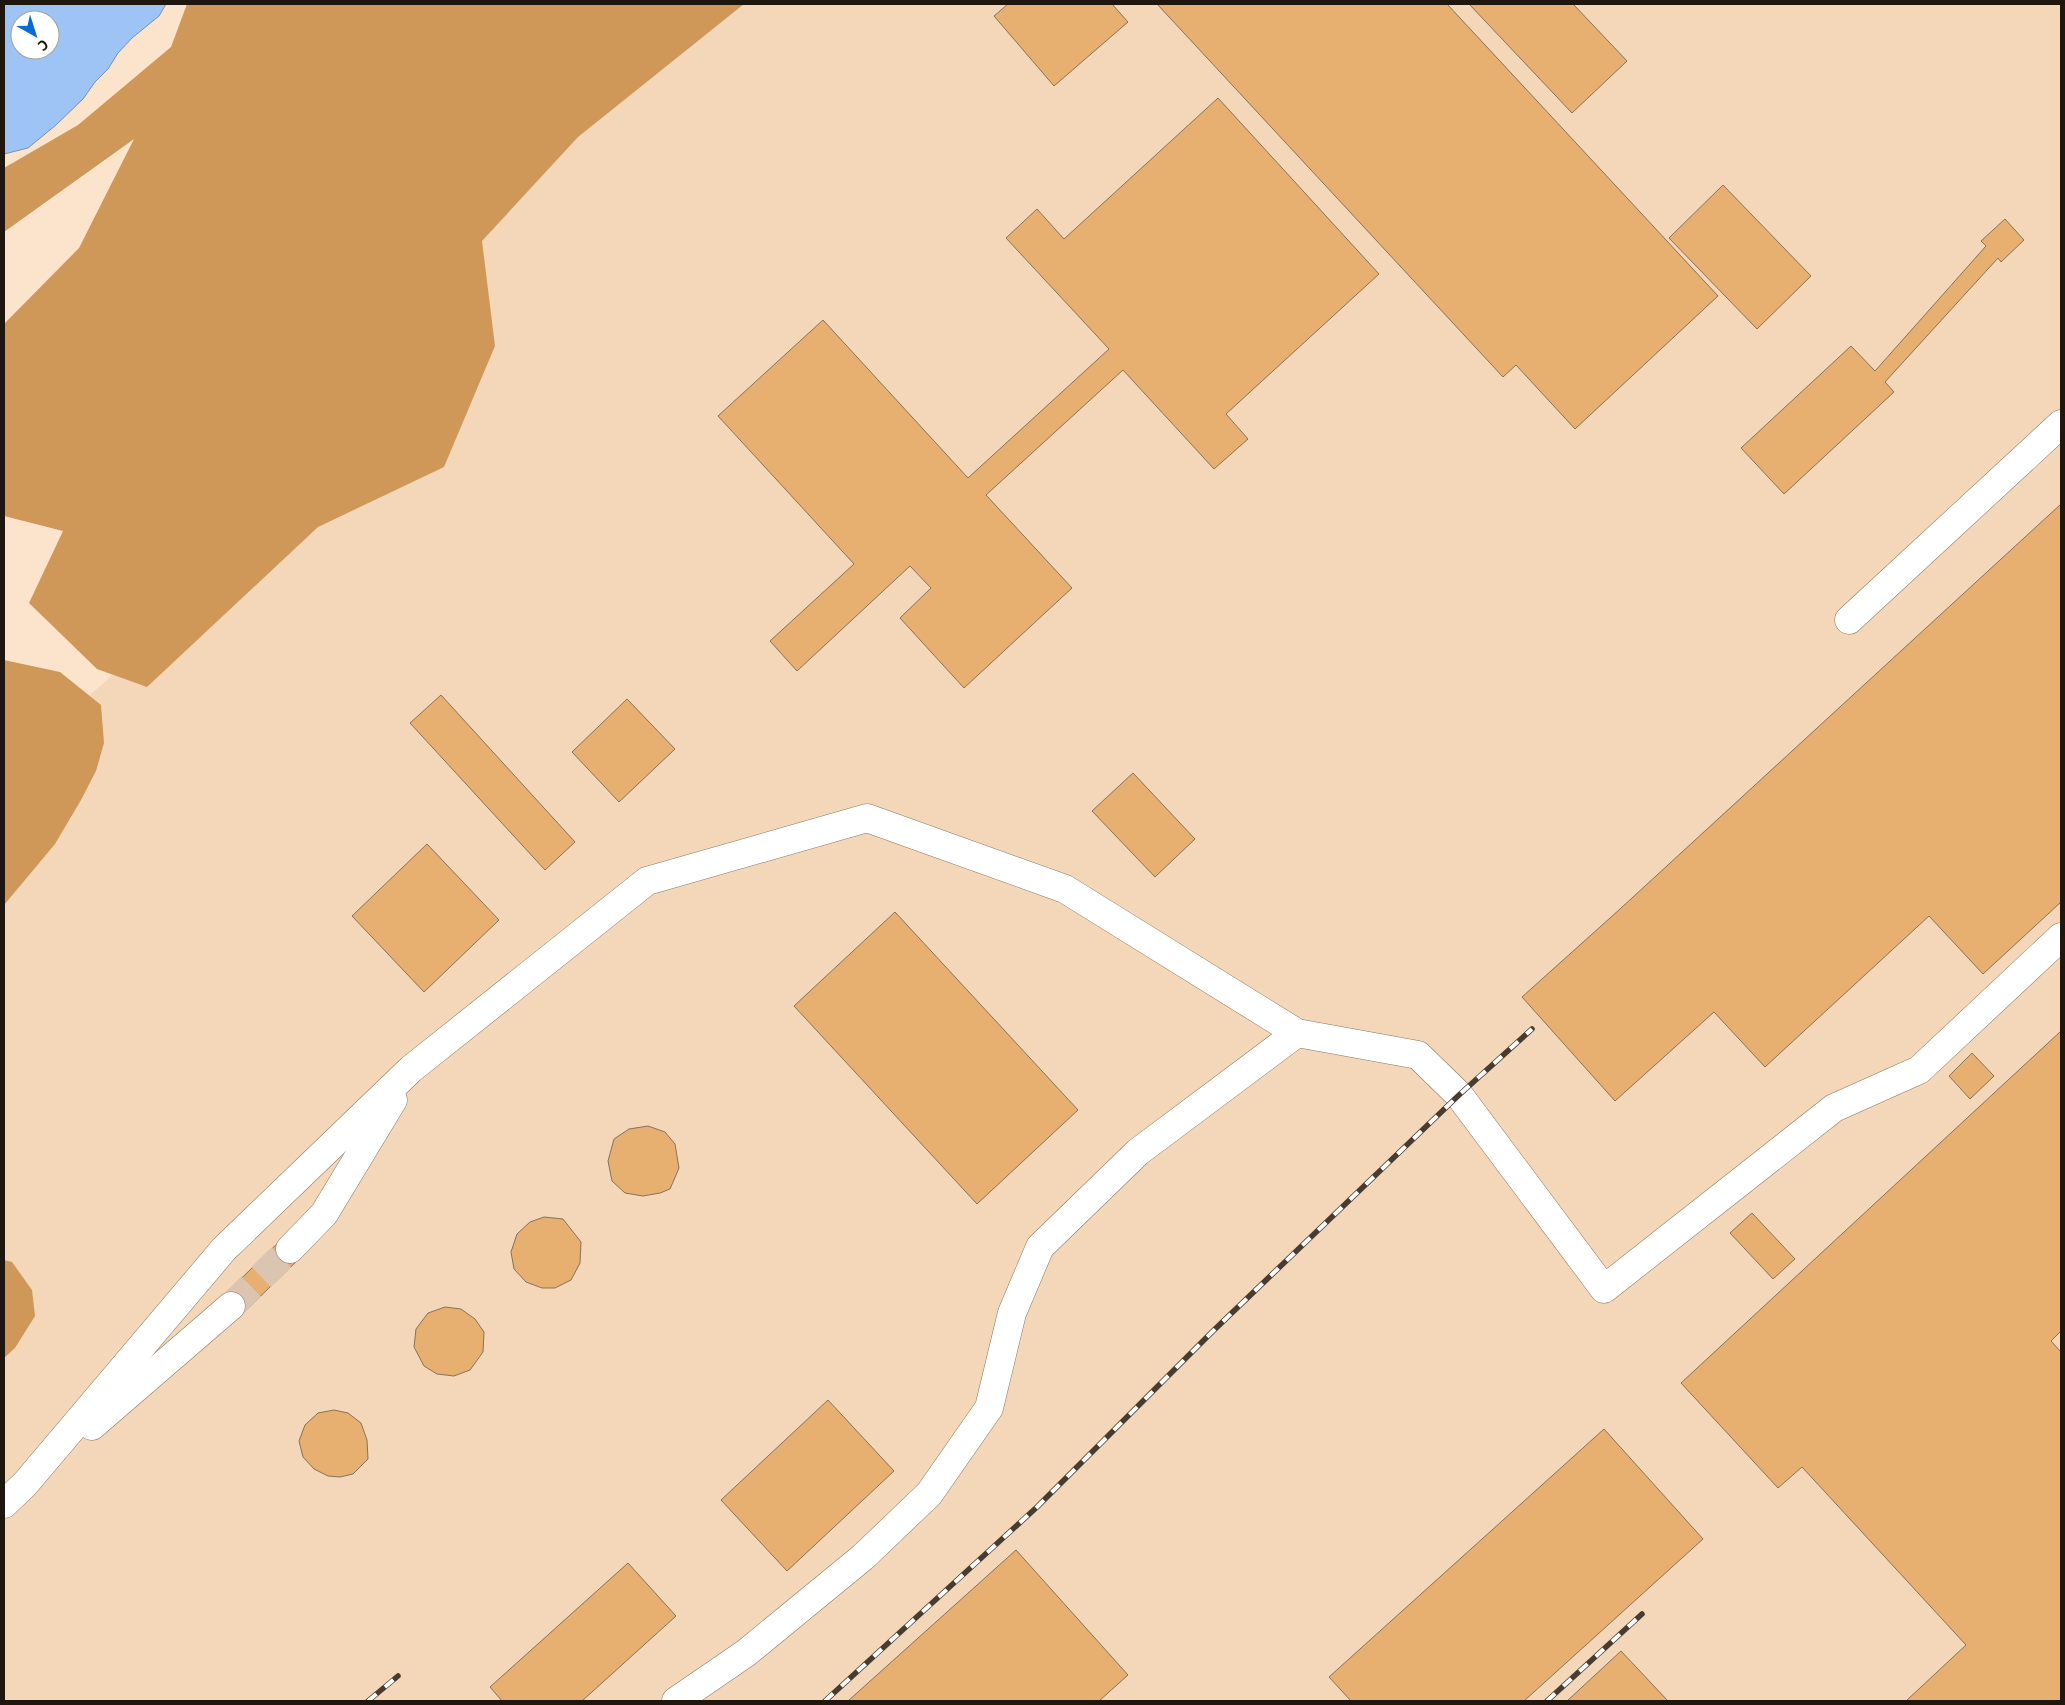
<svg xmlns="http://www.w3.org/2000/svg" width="2065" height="1705" font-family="'Open Sans',sans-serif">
	<rect width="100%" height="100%" fill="#fce4cc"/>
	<!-- built -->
	<polygon fill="#f4d6b8" points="666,4 2061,4 2061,1701 4,1701 4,770 370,450 421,228"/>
	<!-- forest -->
	<g fill="#cf9859">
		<polygon points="187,4 744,4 578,137 482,241 495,346 444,467 318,527 147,687 97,669 29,603 63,531 4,516 4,324 79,248 134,139 4,232 4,168 78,125 171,47"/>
		<polygon points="4,660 60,672 101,705 104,743 96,771 81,800 55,844 4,905"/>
		<polygon points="4,1260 12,1262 32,1290 35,1316 15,1348 4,1358"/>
	</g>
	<!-- water -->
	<path fill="#9ec4f6" stroke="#7890b0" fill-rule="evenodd" d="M4,4H166L159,16L132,38L118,53L108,69L95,82L83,99L56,125L28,148L4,154ZM20,20H50V50H20Z"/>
	<!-- building -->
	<g fill="#e7af70" stroke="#87725c">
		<polygon points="1008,4 1112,4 1128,22 1054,86 994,16"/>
		<polygon points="1157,4 1447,4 1718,296 1575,429 1516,365 1503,377"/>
		<polygon points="1469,4 1573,4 1627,61 1572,113"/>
		<polygon points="1218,98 1379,274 1226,414 1248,439 1214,469 1123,370 986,495 1072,588 964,688 900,618 931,588 910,566 797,671 770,641 854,564 718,416 823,320 968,478 1109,349 1006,238 1037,209 1064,239"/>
		<polygon points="1723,185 1811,276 1757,329 1669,238"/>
		<polygon points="2005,219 2024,240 2001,262 1998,258 1885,382 1894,392 1784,494 1741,448 1851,346 1875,371 1986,246 1981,241"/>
		<polygon points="2061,504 2061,902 1983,974 1929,916 1765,1067 1714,1012 1615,1101 1522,997 1620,909"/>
		<polygon points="441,695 575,842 545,870 410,723"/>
		<polygon points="627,699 675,749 619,802 572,752"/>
		<polygon points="1133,773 1195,839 1155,877 1092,811"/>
		<polygon points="427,844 499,920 424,992 352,916"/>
		<polygon points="895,912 1078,1110 977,1204 794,1006"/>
		<polygon points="2061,1031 2061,1331 2051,1341 2061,1352 2061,1701 1906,1701 1966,1645 1802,1467 1778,1488 1681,1383"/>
		<polygon points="1972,1053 1994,1076 1970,1099 1949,1076"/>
		<polygon points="648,1126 665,1132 675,1144 679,1168 670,1189 660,1193 643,1196 625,1193 612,1181 608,1161 614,1139 629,1129"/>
		<polygon points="1752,1213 1795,1259 1773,1279 1730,1233"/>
		<polygon points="544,1217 563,1219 581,1242 580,1263 571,1280 555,1288 542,1288 526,1282 514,1269 511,1252 517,1234 530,1222"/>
		<polygon points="281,1240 300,1258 240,1316 222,1297"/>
		<polygon points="445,1307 461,1309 475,1319 484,1332 483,1352 470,1370 454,1376 437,1374 424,1366 414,1347 416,1329 428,1313"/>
		<polygon points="828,1400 894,1471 787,1571 721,1500"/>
		<polygon points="334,1410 348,1413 361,1423 367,1440 368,1459 353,1474 340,1477 328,1476 314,1469 303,1457 299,1441 305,1425 318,1413"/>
		<polygon points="1604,1429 1703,1539 1524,1701 1351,1701 1329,1677"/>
		<polygon points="1016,1550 1128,1675 1099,1701 848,1701"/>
		<polygon points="628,1563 676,1616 582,1701 502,1701 490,1687"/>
		<polygon points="1621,1651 1668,1701 1567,1701"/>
	</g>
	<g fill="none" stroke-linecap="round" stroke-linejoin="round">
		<!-- minor-tunnel -->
		<polyline stroke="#dbc5b0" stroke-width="28" stroke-dasharray="28 14" stroke-linecap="butt" points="231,1306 290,1249"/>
		<defs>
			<g id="minor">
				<polyline points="1849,620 2061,424"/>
				<polyline points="290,1249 324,1214 393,1100"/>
				<polyline points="92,1426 231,1306"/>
				<polyline points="4,1504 25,1484 224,1249 411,1069 647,881 867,818 1065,889 1297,1033 1418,1055 1459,1095 1604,1289 1834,1108 1919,1070 2061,937"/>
				<polyline points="676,1701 746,1653 863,1557 929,1494 989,1408 1012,1313 1040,1247 1138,1152 1297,1033"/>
			</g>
		</defs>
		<!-- minor casing -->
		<use href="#minor" stroke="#8d7861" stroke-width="29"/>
		<!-- minor -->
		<use href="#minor" stroke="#fff" stroke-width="28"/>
		<defs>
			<g id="rail">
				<polyline points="368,1701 398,1676"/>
				<polyline points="825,1701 1037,1507 1213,1331 1459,1095 1532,1029"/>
				<polyline points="1547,1701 1642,1614"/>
			</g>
		</defs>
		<!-- rail casing -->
		<use href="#rail" stroke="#483c31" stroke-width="5.5"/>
		<!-- rail -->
		<use href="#rail" stroke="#fff" stroke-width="4" stroke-dasharray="11" stroke-linecap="butt"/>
	</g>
	<!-- border -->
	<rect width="2065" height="1705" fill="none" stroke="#1f160e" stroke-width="10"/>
	<!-- north arrow -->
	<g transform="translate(35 35) rotate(141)"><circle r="24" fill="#ffffff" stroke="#a5a29f"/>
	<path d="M0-4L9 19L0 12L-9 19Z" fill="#096cd5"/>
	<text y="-8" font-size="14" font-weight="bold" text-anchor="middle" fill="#1f160e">С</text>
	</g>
</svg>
